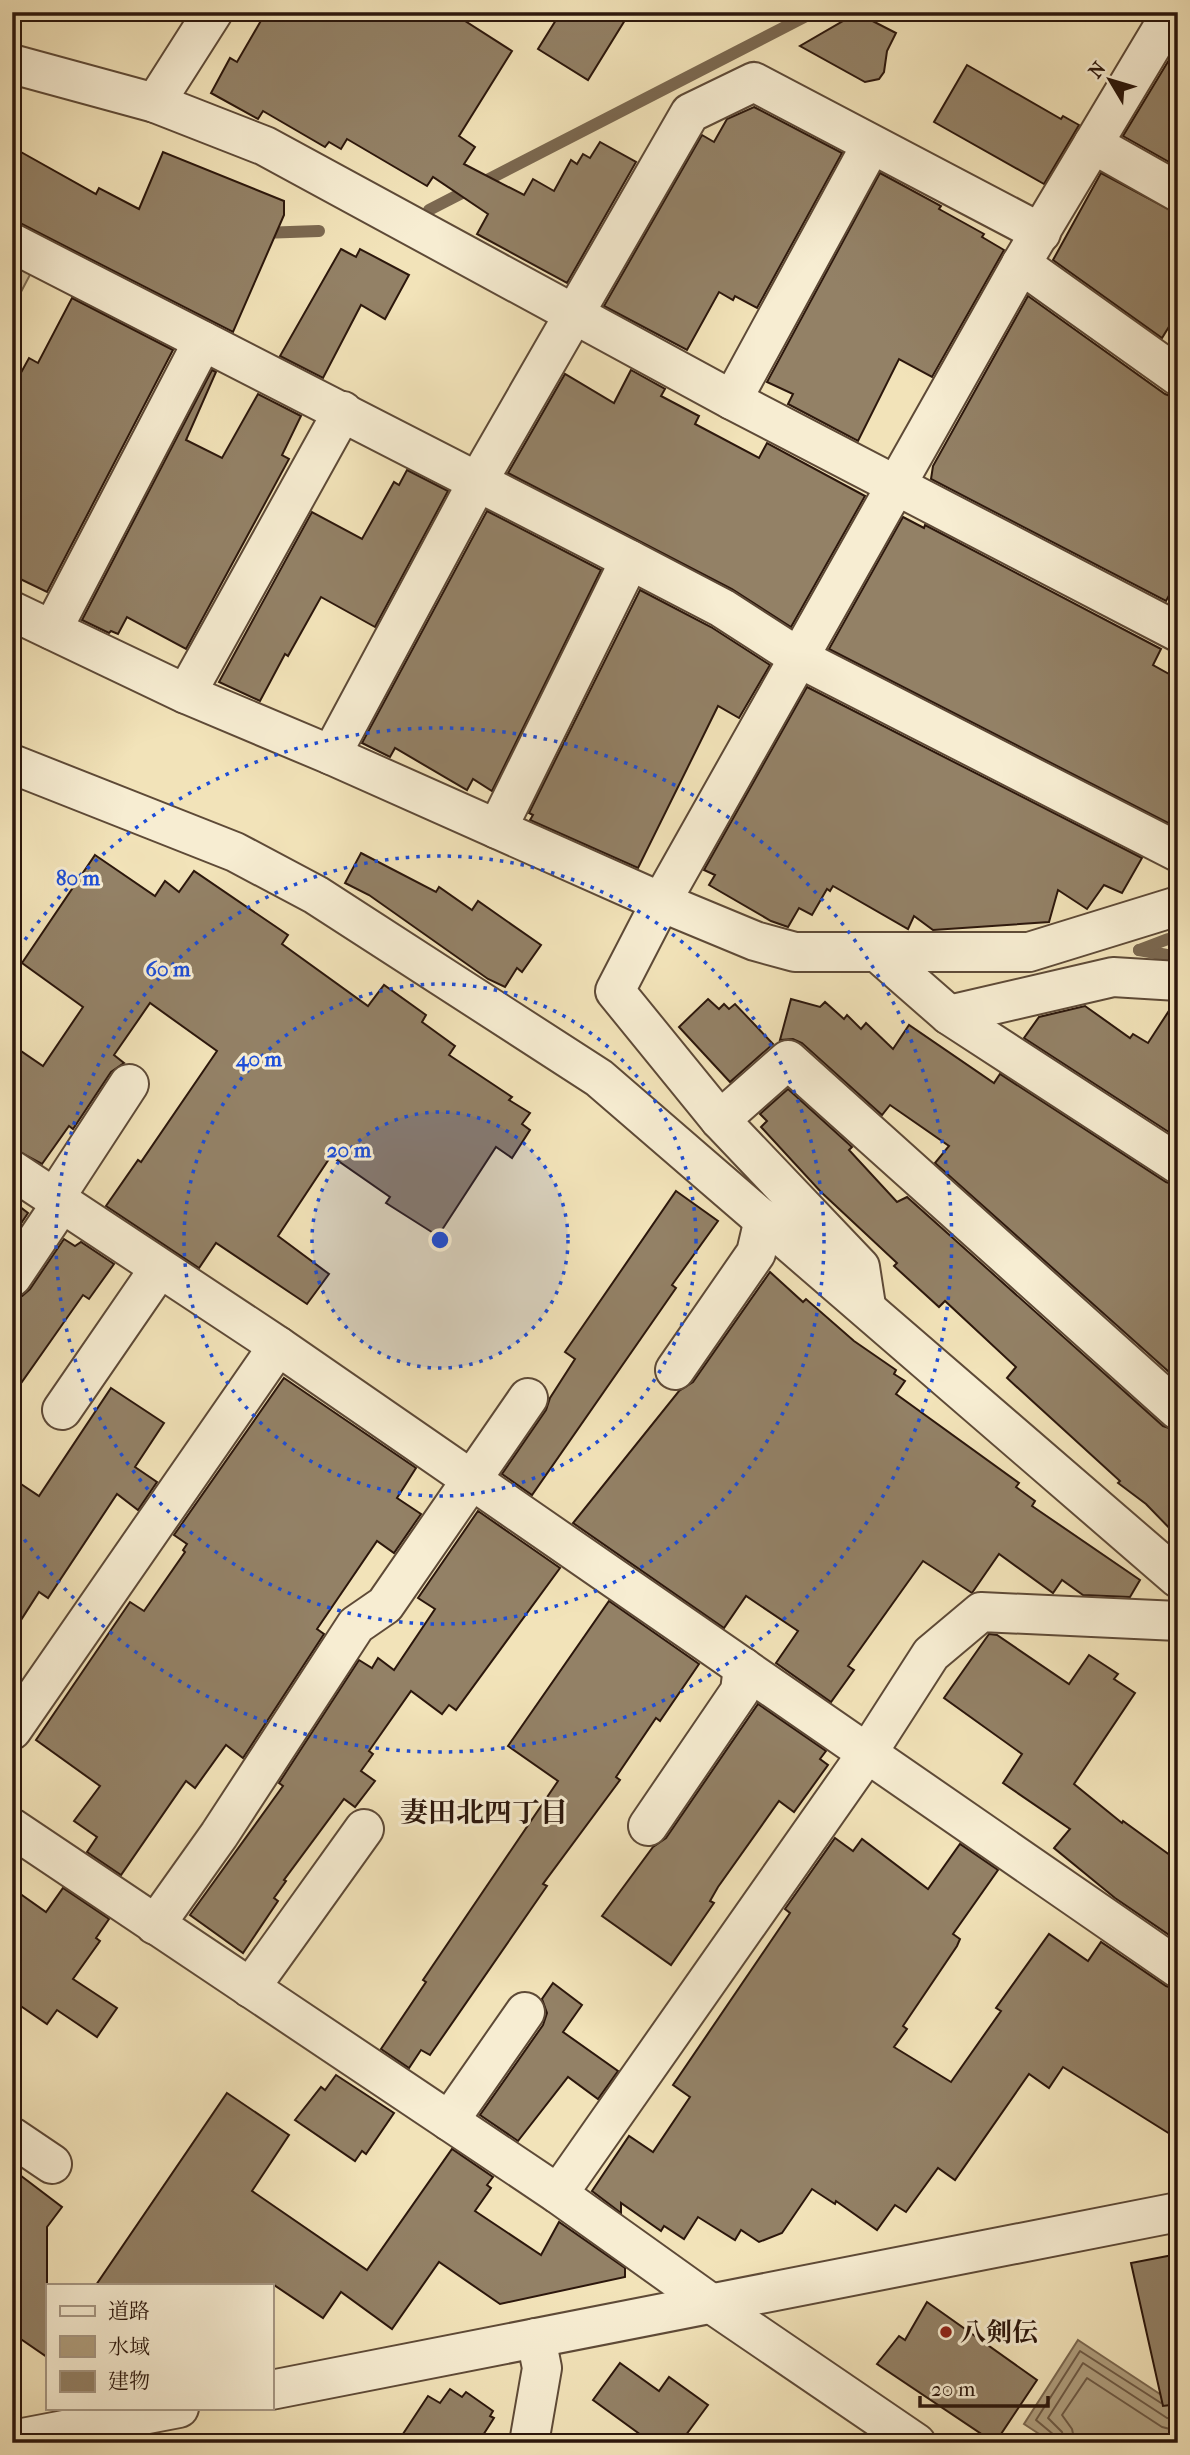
<svg xmlns="http://www.w3.org/2000/svg" width="1190" height="2455" font-family="'IM FELL French Canon','Noto Serif JP',serif">
	<rect width="100%" height="100%" fill="#f2e3b9"/>
	<filter id="stains"><feTurbulence type="fractalNoise" baseFrequency=".00286" numOctaves="4"/><feColorMatrix values="0 0 0 0 .2 0 0 0 0 .09 0 0 0 0 .02 0 0 0 .5 -.17"/></filter>
	<radialGradient id="worn" r=".72"><stop offset=".6" stop-color="#630" stop-opacity="0"/><stop offset="1" stop-color="#630" stop-opacity=".3"/></radialGradient>
	<!-- green -->
	<polygon fill="#d0c09c" stroke="#7e6c54" stroke-width="2" points="12,261 32,271 12,309"/>
	<!-- water -->
	<polygon fill="#af9e7e" stroke="#7b6850" stroke-width="2" points="1078,2340 1178,2406 1178,2443 1053,2443 1024,2424"/>
	<g fill="none" stroke-linecap="round" stroke-linejoin="round">
		<!-- shore -->
		<g stroke="#6e5a45" stroke-width="2">
			<polyline points="1056,2443 1054,2435 1036,2420 1080,2351 1161,2403"/>
			<polyline points="1065,2443 1062,2432 1048,2418 1083,2363 1167,2418 1178,2420"/>
			<polyline points="1075,2443 1072,2429 1062,2415 1087,2378 1162,2427 1178,2431"/>
		</g>
		<!-- stream -->
		<g stroke="#7b6850" stroke-width="12">
			<polyline points="429,210 814,12"/>
			<polyline points="261,233 319,231"/>
			<polyline points="1139,950 1178,957"/>
			<polyline points="1139,950 1168,939"/>
		</g>
	</g>
	<!-- building -->
	<g fill="#938166" stroke="#2c170c" stroke-width="2">
		<polygon points="266,12 451,12 512,51 459,136 475,147 464,164 524,195 533,179 554,191 571,160 577,164 583,154 590,158 600,142 636,162 567,283 477,234 488,214 433,177 427,186 347,139 341,149 329,142 325,147 263,111 258,119 211,93 230,58 237,62"/>
		<polygon points="561,12 630,12 588,80 538,49"/>
		<polygon points="857,13 896,33 887,51 884,72 879,79 865,82 800,46"/>
		<polygon points="1178,45 1178,167 1123,136"/>
		<polygon points="967,65 1061,119 1063,116 1079,125 1044,184 934,122"/>
		<polygon points="754,107 842,153 757,308 735,296 733,300 719,292 687,350 604,306 702,135 714,142 727,119"/>
		<polygon points="12,147 96,194 99,188 139,209 163,152 284,201 284,215 233,332 12,219"/>
		<polygon points="880,173 941,206 939,209 984,234 982,237 1004,250 932,377 899,359 858,441 788,404 793,394 767,382"/>
		<polygon points="1101,173 1178,214 1178,312 1162,338 1053,260"/>
		<polygon points="341,249 356,257 360,249 409,275 385,319 361,305 323,378 280,356"/>
		<polygon points="1028,296 1165,394 1178,399 1178,579 1166,601 931,479 933,466"/>
		<polygon points="72,298 173,350 47,592 12,575 12,389 29,358 38,363"/>
		<polygon points="212,370 216,372 186,440 222,458 258,394 301,416 282,455 289,459 186,649 127,617 118,634 111,631 109,633 82,620"/>
		<polygon points="631,370 665,389 661,396 699,416 695,424 759,458 767,443 865,496 791,627 732,589 508,473 565,374 614,403"/>
		<polygon points="407,470 448,491 375,627 321,597 288,656 285,654 260,701 219,682 312,512 362,539 394,482 399,485"/>
		<polygon points="487,511 601,570 492,791 473,779 467,790 395,748 390,757 362,743"/>
		<polygon points="903,517 924,528 925,525 1161,649 1153,665 1178,679 1178,815 1172,825 829,649"/>
		<polygon points="640,590 711,627 770,665 739,718 718,706 638,868 530,820 533,815 529,813"/>
		<polygon points="807,687 1142,858 1122,893 1104,885 1087,909 1058,890 1049,922 933,930 914,916 908,929 833,886 830,891 827,889 812,915 799,908 788,927 771,921 709,885 715,875 704,870"/>
		<polygon points="361,853 436,892 439,887 472,910 478,901 541,945 522,972 517,968 505,987 488,979 369,895 345,883"/>
		<polygon points="95,855 155,896 165,881 179,892 194,871 288,935 282,944 368,1006 384,985 426,1015 422,1022 455,1046 449,1055 512,1097 509,1100 530,1113 522,1124 530,1130 512,1158 496,1147 438,1236 386,1203 390,1197 331,1156 278,1236 329,1274 307,1304 216,1243 199,1268 106,1206 138,1160 141,1162 217,1051 150,1003 114,1055 124,1063 111,1072 73,1129 69,1126 42,1164 12,1148 12,1045 43,1066 83,1007 22,963"/>
		<polygon points="708,999 719,1009 724,1004 729,1009 735,1004 773,1044 730,1082 679,1027"/>
		<polygon points="791,999 820,1007 825,1002 844,1019 847,1015 861,1029 866,1023 893,1049 909,1025 994,1083 1000,1074 1166,1182 1178,1186 1178,1380 935,1163 949,1146 890,1105 882,1115 802,1043 793,1039 780,1040"/>
		<polygon points="1174,1003 1178,1003 1178,1138 1024,1038 1039,1017 1085,1006 1130,1038 1133,1034 1148,1043"/>
		<polygon points="788,1089 852,1147 849,1150 897,1202 907,1197 1163,1426 1178,1431 1178,1537 1146,1504 1118,1483 1120,1481 1007,1378 1016,1367 945,1301 939,1307 894,1266 897,1263 821,1192 761,1127 767,1121 760,1114"/>
		<polygon points="676,1191 718,1221 672,1285 676,1288 532,1495 502,1474 546,1410 550,1398 575,1359 565,1352"/>
		<polygon points="12,1196 17,1200 15,1203 28,1213 12,1237"/>
		<polygon points="64,1239 75,1246 81,1242 114,1264 89,1299 83,1295 12,1396 12,1299 22,1296 30,1289"/>
		<polygon points="770,1272 803,1302 806,1299 854,1341 896,1370 894,1374 905,1381 896,1394 1019,1483 1016,1487 1035,1501 1032,1506 1140,1580 1130,1597 1083,1595 1062,1580 1053,1593 999,1554 972,1593 923,1561 848,1666 854,1670 831,1702 776,1663 798,1631 746,1596 724,1628 573,1523 679,1391 693,1382"/>
		<polygon points="284,1378 416,1468 397,1498 421,1514 394,1553 377,1541 317,1629 324,1634 243,1758 226,1745 195,1788 186,1781 121,1875 87,1852 97,1837 74,1821 100,1786 36,1740 130,1602 144,1611 185,1552 183,1550 187,1544 174,1535"/>
		<polygon points="111,1388 164,1423 135,1467 157,1482 138,1510 117,1494 48,1598 39,1592 12,1634 12,1478 39,1496"/>
		<polygon points="478,1511 560,1568 456,1710 449,1705 442,1714 411,1691 369,1751 373,1754 361,1771 375,1781 355,1807 344,1799 284,1880 286,1881 274,1898 278,1901 243,1953 190,1915 283,1786 279,1783 359,1660 372,1668 378,1658 394,1670 435,1609 418,1598"/>
		<polygon points="609,1601 699,1664 660,1721 656,1718 616,1777 620,1780 543,1884 547,1886 430,2055 421,2050 409,2068 381,2049 426,1982 423,1980 558,1781 508,1746"/>
		<polygon points="989,1634 997,1635 1069,1684 1089,1655 1118,1674 1114,1679 1135,1693 1074,1784 1122,1823 1123,1821 1178,1861 1178,1941 1115,1898 1054,1848 1070,1829 1003,1783 1022,1754 944,1698"/>
		<polygon points="758,1704 826,1751 820,1759 828,1765 794,1812 779,1801 718,1887 710,1901 714,1903 671,1965 602,1916 653,1847 666,1838"/>
		<polygon points="835,1838 853,1851 862,1839 928,1889 960,1844 998,1870 953,1934 960,1939 957,1946 903,2026 907,2029 894,2047 951,2082 1001,2011 996,2008 1049,1934 1088,1961 1101,1942 1166,1986 1178,1990 1178,2139 1063,2067 1049,2088 1029,2074 955,2180 938,2168 906,2212 895,2205 877,2230 836,2201 835,2204 812,2189 782,2233 759,2242 741,2230 735,2240 698,2217 684,2239 664,2226 661,2231 621,2203 621,2213 592,2191 629,2136 653,2152 690,2097 673,2085 790,1913 785,1909"/>
		<polygon points="12,1888 46,1912 63,1888 109,1919 96,1938 100,1941 73,1979 117,2008 97,2037 57,2010 47,2024 12,2000"/>
		<polygon points="553,1983 582,2005 563,2032 618,2071 598,2099 568,2077 518,2141 480,2115 543,2025 547,2013 542,1999"/>
		<polygon points="336,2075 394,2113 366,2154 362,2151 355,2161 295,2120 321,2087 325,2090"/>
		<polygon points="227,2093 289,2135 252,2191 367,2270 452,2149 493,2177 487,2185 491,2188 475,2211 541,2255 559,2222 625,2268 625,2277 500,2304 439,2262 392,2329 341,2292 323,2318 274,2285 96,2285"/>
		<polygon points="12,2169 62,2207 47,2227 47,2357 12,2333"/>
		<polygon points="1178,2254 1178,2404 1163,2406 1131,2263"/>
		<polygon points="927,2302 1037,2380 995,2443 877,2364 899,2336 905,2340"/>
		<polygon points="620,2363 659,2391 669,2377 708,2405 680,2443 652,2443 593,2400"/>
		<polygon points="450,2389 462,2397 466,2392 493,2411 490,2416 494,2418 478,2443 397,2443 428,2396 440,2403"/>
	</g>
	<g fill="none" stroke-linecap="round" stroke-linejoin="round">
		<defs>
			<g id="minor">
				<polyline points="12,64 155,103 265,146 732,400 1178,632"/>
				<polyline points="155,103 213,12"/>
				<polyline points="1093,144 1178,192"/>
				<polyline points="12,243 630,560 722,608 801,659 1178,852"/>
				<polyline points="1021,264 1178,376"/>
				<polyline points="732,400 871,145"/>
				<polyline points="12,611 186,694 331,755 661,902 755,941 795,952 1029,952 1178,906"/>
				<polyline points="52,630 203,341"/>
				<polyline points="186,694 343,411"/>
				<polyline points="331,755 478,481 690,113 754,82 1041,233"/>
				<polyline points="12,764 235,852 316,895 599,1078 1178,1578"/>
				<polyline points="497,829 630,560"/>
				<polyline points="877,952 949,1015 1178,1164"/>
				<polyline points="949,1015 1113,977 1178,981"/>
				<polyline points="720,1120 788,1060 1178,1410"/>
				<polyline points="12,1170 278,1346 1178,1968"/>
				<polyline points="54,1199 129,1084"/>
				<polyline points="12,1277 61,1204"/>
				<polyline points="866,1306 860,1267 720,1120 615,991 661,902 1021,264 1172,12"/>
				<polyline points="675,1370 756,1253 764,1219"/>
				<polyline points="62,1410 159,1269"/>
				<polyline points="12,1730 278,1346"/>
				<polyline points="648,1826 740,1691 743,1667"/>
				<polyline points="12,1828 558,2194 709,2302 916,2443"/>
				<polyline points="155,1925 219,1835 356,1625 385,1605 528,1398"/>
				<polyline points="250,1988 364,1829"/>
				<polyline points="449,2121 525,2012"/>
				<polyline points="12,2137 52,2164"/>
				<polyline points="558,2194 868,1752 931,1654 981,1612 1178,1621"/>
				<polyline points="271,2390 1178,2212"/>
				<polyline points="12,2440 179,2408"/>
				<polyline points="529,2443 542,2368 536,2338"/>
			</g>
		</defs>
		<!-- minor casing -->
		<use href="#minor" stroke="#5e4a37" stroke-width="42"/>
		<!-- minor -->
		<use href="#minor" stroke="#f7edd2" stroke-width="38"/>
	</g>
	<!-- distance rings -->
	<circle cx="440" cy="1240" r="128" fill="#1d4ed8" fill-opacity=".12"/>
	<g fill="none" stroke="#1d4ed8" stroke-width="3.5" stroke-dasharray="3.5 7">
		<circle cx="440" cy="1240" r="128"/>
		<circle cx="440" cy="1240" r="256"/>
		<circle cx="440" cy="1240" r="384"/>
		<path d="M13 957A512 512 0 1 1 13 1523"/>
	</g>
	<!-- markers -->
	<circle fill="#8f2418" stroke="#f7edd2" stroke-width="2.5" cx="946" cy="2332" r="7"/>
	<g text-anchor="middle" dominant-baseline="central" stroke-width="6" stroke-linejoin="round" paint-order="stroke">
		<!-- poi labels -->
		<g font-size="26" font-weight="bold" fill="#2c170c" stroke="#f7edd2" text-anchor="start">
			<text x="960" y="2332">八剣伝</text>
		</g>
		<!-- neighbourhood labels -->
		<g font-size="28" font-weight="bold" fill="#2c170c" stroke="#f7edd2">
			<text x="484" y="1812">妻田北四丁目</text>
		</g>
	</g>
	<circle cx="440" cy="1240" r="10" fill="#1d4ed8" stroke="#f7edd2" stroke-width="3.5"/>
	<g font-size="21" text-anchor="middle" font-weight="bold" fill="#1d4ed8" stroke="#f7edd2" stroke-width="6" stroke-linejoin="round" paint-order="stroke">
		<text x="78" y="885">80 m</text>
		<text x="168" y="976">60 m</text>
		<text x="259" y="1066">40 m</text>
		<text x="349" y="1157">20 m</text>
	</g>
	<!-- margin -->
	<rect width="1190" height="2455" fill="none" stroke="#f2e3b9" stroke-width="42"/>
	<rect x="14" y="14" width="1162" height="2427" fill="none" stroke="#2c170c" stroke-width="3.5"/>
	<rect x="21" y="21" width="1148" height="2413" fill="none" stroke="#2c170c" stroke-width="2"/>
	<!-- legend -->
	<rect x="46" y="2284" width="228" height="126" fill="#f7edd2" stroke="#a69783" stroke-width="2"/>
	<rect x="60" y="2306" width="35" height="10" fill="#f7edd2" stroke="#a69783" stroke-width="2"/>
	<text x="108" y="2318" font-size="21" fill="#2c170c">道路</text>
	<rect x="60" y="2336" width="35" height="21" fill="#af9e7e" stroke="#a69783" stroke-width="2"/>
	<text x="108" y="2354" font-size="21" fill="#2c170c">水域</text>
	<rect x="60" y="2371" width="35" height="21" fill="#938166" stroke="#a69783" stroke-width="2"/>
	<text x="108" y="2388" font-size="21" fill="#2c170c">建物</text>
	<!-- north arrow -->
	<g transform="translate(1110 80) rotate(308)" stroke="#f7edd2" stroke-width="5" paint-order="stroke">
	<path d="M0-5L12 26L0 18L-12 26Z" fill="#2c170c"/>
	<text y="-10" font-size="19" font-weight="bold" text-anchor="middle" fill="#2c170c">N</text>
	</g>
	<!-- scale -->
	<path d="M920 2396v10h128v-10" fill="none" stroke="#2c170c" stroke-width="3.5"/>
	<text x="931" y="2396" font-size="21" fill="#2c170c" stroke="#f7edd2" stroke-width="5" paint-order="stroke">20 m</text>
	<rect width="100%" height="100%" filter="url(#stains)"/>
	<rect width="100%" height="100%" fill="url(#worn)"/>
</svg>
